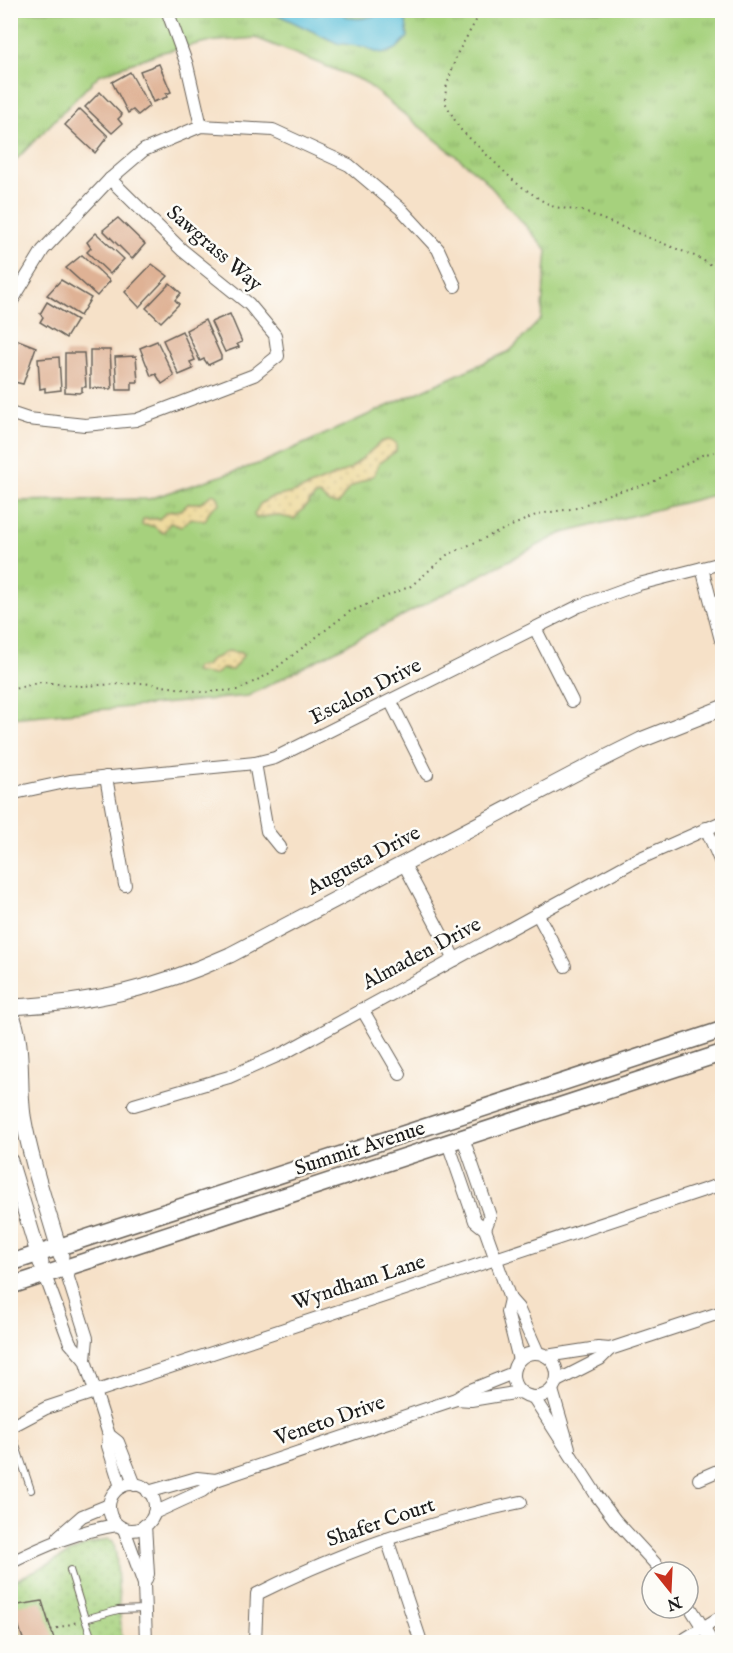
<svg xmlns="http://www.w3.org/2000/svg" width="733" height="1653" font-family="'IM FELL English',serif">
	<defs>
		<pattern id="grass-tufts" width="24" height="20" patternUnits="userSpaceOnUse" patternTransform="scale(1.5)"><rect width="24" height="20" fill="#a6d17d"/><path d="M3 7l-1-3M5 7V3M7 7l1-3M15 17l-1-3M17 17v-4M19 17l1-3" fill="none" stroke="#8eb36b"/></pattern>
		<pattern id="sand-dots" width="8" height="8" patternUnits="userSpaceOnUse" patternTransform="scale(1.5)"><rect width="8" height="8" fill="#eeda9e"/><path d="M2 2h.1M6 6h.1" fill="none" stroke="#ccba88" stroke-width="1.8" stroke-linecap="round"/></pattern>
		<pattern id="park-dots" width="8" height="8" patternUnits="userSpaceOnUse" patternTransform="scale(1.5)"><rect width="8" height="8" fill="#a6d17d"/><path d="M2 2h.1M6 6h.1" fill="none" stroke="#8eb36b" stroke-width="1.8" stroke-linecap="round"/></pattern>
	</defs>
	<rect width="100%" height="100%" fill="#fdfcf7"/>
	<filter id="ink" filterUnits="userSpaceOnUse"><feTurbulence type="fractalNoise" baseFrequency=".0167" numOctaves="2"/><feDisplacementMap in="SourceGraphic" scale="12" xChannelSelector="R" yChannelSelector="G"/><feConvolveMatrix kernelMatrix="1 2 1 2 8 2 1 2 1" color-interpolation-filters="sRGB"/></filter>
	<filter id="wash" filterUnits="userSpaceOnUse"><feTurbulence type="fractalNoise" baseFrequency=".008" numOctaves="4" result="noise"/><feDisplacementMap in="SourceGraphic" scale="24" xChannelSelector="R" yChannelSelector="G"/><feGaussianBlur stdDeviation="1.35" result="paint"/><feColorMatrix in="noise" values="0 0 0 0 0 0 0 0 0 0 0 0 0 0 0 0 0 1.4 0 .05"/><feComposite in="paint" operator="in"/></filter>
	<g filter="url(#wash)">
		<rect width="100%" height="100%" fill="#f6e1c8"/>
		<!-- grass -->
		<polygon fill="url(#grass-tufts)" stroke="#61764c" stroke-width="1.5" points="11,11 722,11 722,493 560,534 248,696 11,718 11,501 149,499 261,463 510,351 541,319 547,250 482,177 363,81 256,38 206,42 159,53 99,75 11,165"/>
		<!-- sand -->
		<g fill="url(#sand-dots)" stroke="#857b5d" stroke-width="1.5">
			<polygon points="388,440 396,443 396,451 379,463 374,475 349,488 338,504 329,503 320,495 315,496 294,519 275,515 256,518 254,515 260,504 270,498 296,492 350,469 381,442"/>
			<polygon points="213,494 218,497 220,503 210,510 205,521 191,518 181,527 170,523 163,533 153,526 142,525 143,519 159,519 167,512 181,510 189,503 200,503"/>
			<polygon points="227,651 241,653 243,656 232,670 222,669 214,675 194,672 196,667 206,666 211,659 218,657"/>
		</g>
		<!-- park -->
		<polygon fill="url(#park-dots)" stroke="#61764c" stroke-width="1.5" points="108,1539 113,1541 116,1554 122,1642 11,1642 10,1583 86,1545"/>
		<!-- water -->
		<path fill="#5cc0da" stroke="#3c6e7b" stroke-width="1.5" d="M270,11H302L316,15L322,11H340C360,32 387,0 406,21L408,37L396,49L386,53L375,52L365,47L337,43Z"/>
		<g id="blocks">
			<!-- building -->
			<g fill="#dfb295">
				<polygon points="159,64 171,92 166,94 167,97 153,102 140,71"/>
				<polygon points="130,72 149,106 138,115 133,110 128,113 112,82"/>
				<polygon points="100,92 122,115 118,119 122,124 112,133 85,107"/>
				<polygon points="80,109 108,136 95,153 65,125"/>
				<polygon points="118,218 145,244 132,259 103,230"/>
				<polygon points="96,233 124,259 110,274 87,252 91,248 87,242"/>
				<polygon points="82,255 110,281 97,296 66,268"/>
				<polygon points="152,264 168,276 139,307 125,292"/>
				<polygon points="61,280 91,298 80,316 47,295"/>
				<polygon points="170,283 181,293 175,300 179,304 161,322 146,308"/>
				<polygon points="47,302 77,320 66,338 40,322 43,317 40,314"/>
				<polygon points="230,314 242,342 237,344 239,347 225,352 211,322"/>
				<polygon points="205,320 221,356 221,359 208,365 204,359 200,361 186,330"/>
				<polygon points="182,331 195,360 190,362 193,369 179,375 163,340"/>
				<polygon points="18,340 36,347 23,384 10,381 10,358"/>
				<polygon points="157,341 174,376 162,384 156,374 151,376 140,348"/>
				<polygon points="90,350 110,350 112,387 110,389 90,388"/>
				<polygon points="65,353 84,353 86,387 82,387 82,391 79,393 65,392"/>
				<polygon points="136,356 138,382 132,382 132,390 117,390 115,357"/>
				<polygon points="59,357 61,390 45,392 45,388 40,389 38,359"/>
				<polygon points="42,1601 55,1642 24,1642 12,1606"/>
			</g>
		</g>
	</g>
	<g filter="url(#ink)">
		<use href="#blocks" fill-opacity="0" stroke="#686158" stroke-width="1.5"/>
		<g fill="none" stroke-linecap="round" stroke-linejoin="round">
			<defs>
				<g id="service">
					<polyline points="10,1428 31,1490"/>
					<polyline points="70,1570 85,1619 118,1610 145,1609"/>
					<polyline points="85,1619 93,1642"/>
				</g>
				<g id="minor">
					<polyline points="167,10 187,65 201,126"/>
					<polyline points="10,304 43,250 110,179 144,150 201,126 273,130 349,165 401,209 438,249 455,286"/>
					<polyline points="10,413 28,419 85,425 136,420 254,375 278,356 275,335 249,304 182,250 110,179"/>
					<polyline points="702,568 721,640"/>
					<polyline points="535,628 572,701"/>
					<polyline points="391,702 427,774"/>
					<polyline points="255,763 267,831 280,847"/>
					<polyline points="106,777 125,885"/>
					<polyline points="10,794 70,781 255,763 275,758 579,606 639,584 722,563"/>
					<polyline points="706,828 722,865"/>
					<polyline points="404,864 455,960"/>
					<polyline points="537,913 565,966"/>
					<polyline points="362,1009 400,1074"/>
					<polyline points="134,1105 229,1077 286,1052 634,861 722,822"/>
					<polyline points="463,1138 490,1216 485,1229"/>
					<polyline points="448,1143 475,1221 485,1229 510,1299 518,1308 538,1353"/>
					<polyline points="63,1262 87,1338 85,1360 109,1435 108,1446 121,1487"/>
					<polyline points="42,1267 70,1343 85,1360"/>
					<polyline points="510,1299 507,1312 519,1360"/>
					<circle cx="535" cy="1375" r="22"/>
					<polyline points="546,1356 598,1348 610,1349 722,1312"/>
					<polyline points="557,1381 600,1359 610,1349"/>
					<polyline points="552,1390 569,1448"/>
					<polyline points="534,1398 597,1496 615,1520 663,1572"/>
					<polyline points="456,1399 471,1400 520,1392"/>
					<polyline points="10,1427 46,1408 722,1184"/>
					<polyline points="109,1435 118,1442 135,1485"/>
					<polyline points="699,1479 722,1469"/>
					<circle cx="132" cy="1507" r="23"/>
					<polyline points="148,1492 197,1478 216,1480"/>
					<polyline points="154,1513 202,1491 216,1480 456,1399 468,1391 513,1373"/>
					<polyline points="124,1529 144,1584 146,1642"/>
					<polyline points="59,1536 82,1516 109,1505"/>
					<polyline points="387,1539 421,1642"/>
					<path d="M10,1563C46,1545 78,1531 117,1525"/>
					<polyline points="144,1584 148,1574 145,1525"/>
					<polyline points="688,1604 712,1642"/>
					<path d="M255,1642L257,1594C340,1552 431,1521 521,1502"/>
					<polyline points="680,1642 722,1616"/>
				</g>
				<g id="tertiary">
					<path d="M10,1007C93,1003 155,989 230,955L589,766L641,740L722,708"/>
					<path d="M10,1011C25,1043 18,1081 23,1116C31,1163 48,1210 61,1256"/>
					<polyline points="10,1161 41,1263"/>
				</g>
				<g id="secondary">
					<polyline points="10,1263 722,1030"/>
					<polyline points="10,1286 722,1053"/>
				</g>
			</defs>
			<!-- service casing -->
			<use href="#service" stroke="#686158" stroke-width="8"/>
			<!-- minor casing -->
			<use href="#minor" stroke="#686158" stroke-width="14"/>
			<!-- tertiary casing -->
			<use href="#tertiary" stroke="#686158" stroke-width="17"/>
			<!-- secondary casing -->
			<use href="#secondary" stroke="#686158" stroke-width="19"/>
			<!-- path -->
			<g stroke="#686158" stroke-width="2" stroke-dasharray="1.5 4.5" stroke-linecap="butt">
				<polyline points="482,10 457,54 446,88 445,102 459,128 515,182 541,200 554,207 582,211 697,257 722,271"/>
				<polyline points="10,690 41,682 80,686 144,683 202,692 238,690 267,675 349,612 411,586 447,555 538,514 577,508 609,494 651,483 702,455 722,450"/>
				<polyline points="51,1630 77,1622"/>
			</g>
			<!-- service -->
			<use href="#service" stroke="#fff" stroke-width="6"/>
			<!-- minor -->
			<use href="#minor" stroke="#fff" stroke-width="12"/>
			<!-- tertiary -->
			<use href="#tertiary" stroke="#fff" stroke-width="15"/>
			<!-- secondary -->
			<use href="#secondary" stroke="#fff" stroke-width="16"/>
		</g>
	</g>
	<g text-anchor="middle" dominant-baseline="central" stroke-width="5" stroke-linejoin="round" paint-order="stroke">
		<!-- street labels -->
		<g font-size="21" fill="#1c1c1c" stroke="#fdfcf7">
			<text transform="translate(214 249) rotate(41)">Sawgrass Way</text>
			<text transform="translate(366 692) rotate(-27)">Escalon Drive</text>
			<text transform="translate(364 861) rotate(-28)">Augusta Drive</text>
			<text transform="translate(422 954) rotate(-28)">Almaden Drive</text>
			<text transform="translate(360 1149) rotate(-18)">Summit Avenue</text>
			<text transform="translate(359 1283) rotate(-18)">Wyndham Lane</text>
			<text transform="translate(330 1421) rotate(-19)">Veneto Drive</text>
			<text transform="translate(381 1523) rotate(-19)">Shafer Court</text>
		</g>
	</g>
	<!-- margin -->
	<rect width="733" height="1653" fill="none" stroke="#fdfcf7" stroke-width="36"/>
	<!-- north arrow -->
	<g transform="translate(670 1590) rotate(162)"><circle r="28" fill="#fdfcf7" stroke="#a3a29f" stroke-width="1.5"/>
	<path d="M0-4.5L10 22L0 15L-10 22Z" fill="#c8321e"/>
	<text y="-9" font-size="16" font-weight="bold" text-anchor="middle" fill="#1c1c1c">N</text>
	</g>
</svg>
